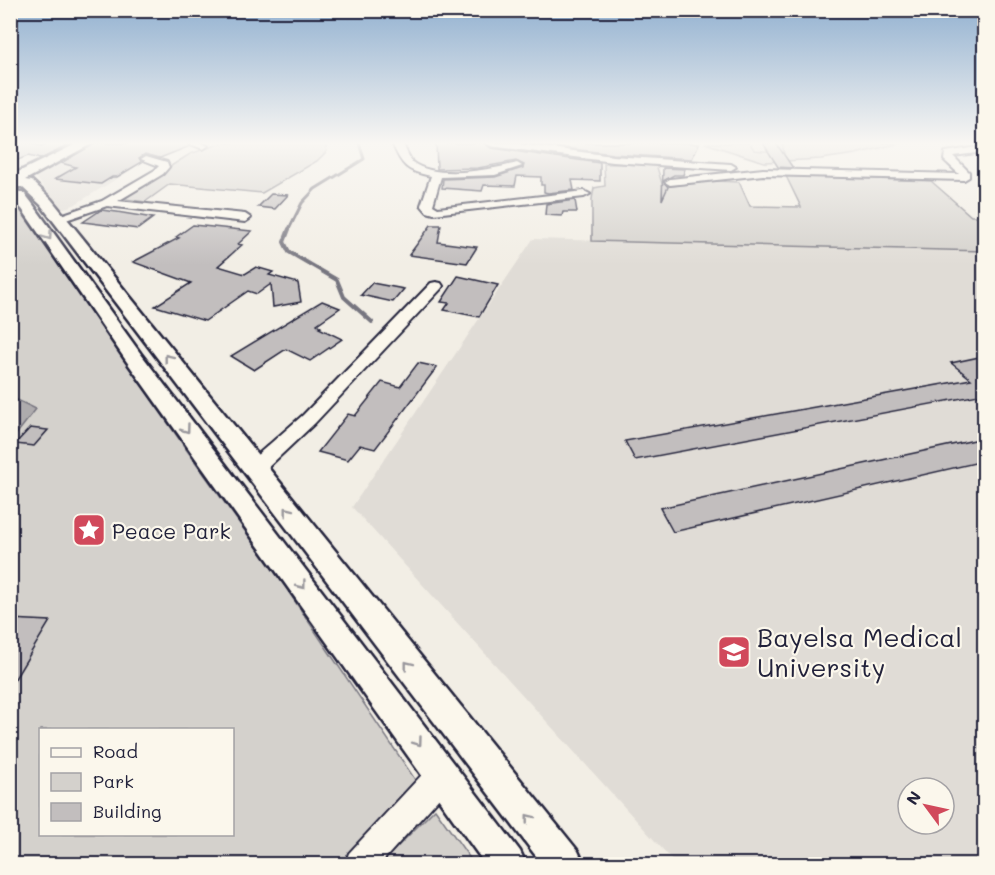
<svg xmlns="http://www.w3.org/2000/svg" width="995" height="875" font-family="Mali,sans-serif">
	<rect width="100%" height="100%" fill="#f2eee5"/>
	<filter id="ink" filterUnits="userSpaceOnUse"><feTurbulence type="fractalNoise" baseFrequency=".0167" numOctaves="2"/><feDisplacementMap in="SourceGraphic" scale="12" xChannelSelector="R" yChannelSelector="G"/><feConvolveMatrix kernelMatrix="1 2 1 2 8 2 1 2 1" color-interpolation-filters="sRGB"/></filter>
	<g filter="url(#ink)">
		<!-- built -->
		<g fill="#e0dcd6" fill-rule="evenodd">
			<polygon points="92,143 157,143 100,166 131,170 74,205 61,209 34,175 36,171 64,156"/>
			<polygon points="697,143 903,143 905,144 856,156 766,164"/>
			<path d="M533,239L984,251V864H676L352,507ZM908,788H944V824H908Z"/>
		</g>
		<!-- green -->
		<g fill="#d4d1cc" stroke="#7b7a84" stroke-width="1.5" fill-rule="evenodd">
			<polygon points="222,143 325,143 327,151 317,161 262,193 170,184 145,202 120,198 190,154"/>
			<polygon points="705,143 750,143 754,150 784,153 782,144 900,143 855,154 821,159 764,162"/>
			<polygon points="604,164 656,164 663,187 714,181 739,182 750,206 801,207 786,176 931,181 971,216 984,216 984,251 592,241 592,199 594,188 605,186"/>
			<path d="M10,200L18,207L186,449L286,588L416,781L360,841L374,864H11ZM40,730H232V834H40Z"/>
			<polygon points="435,809 474,864 380,864"/>
		</g>
		<!-- water -->
		<polygon fill="#aeabad" stroke="#76747f" stroke-width="1.5" points="11,397 36,409 11,441"/>
		<g fill="none" stroke-linecap="round" stroke-linejoin="round">
			<!-- stream-far1 -->
			<polyline stroke="#76747f" stroke-width="3" points="288,231 302,203 315,189 364,159 359,143"/>
			<!-- stream -->
			<polyline stroke="#76747f" stroke-width="4" points="289,229 284,242 289,252 337,280 344,297 372,322"/>
		</g>
		<!-- building -->
		<g fill="#c2bebe" stroke="#22223b" stroke-width="1.5">
			<polygon points="10,143 30,143 41,146 50,143 69,145 41,159 28,156 10,163"/>
			<polygon points="95,143 186,143 190,146 160,158 145,154 139,158 142,162 117,177 112,177 101,184 55,179 76,167 61,163"/>
			<polygon points="436,143 484,143 491,148 600,163 600,181 572,180 574,190 548,193 544,192 544,185 541,185 541,177 517,176 515,186 484,185 482,191 442,188 443,179 495,177 523,168 524,165 516,161 478,168 437,169"/>
			<polygon points="525,143 688,143 699,144 692,159 613,154"/>
			<polygon points="763,143 776,143 793,168 778,167"/>
			<polygon points="663,168 685,169 683,175 674,175 663,181 668,187 662,200"/>
			<polygon points="271,194 288,195 275,209 258,207"/>
			<polygon points="575,200 577,212 563,212 562,216 545,215 546,204"/>
			<polygon points="101,210 117,212 153,218 138,229 83,222"/>
			<polygon points="193,225 252,231 238,244 242,245 218,266 245,274 256,267 273,272 269,275 298,283 301,302 273,307 271,284 257,294 248,291 205,321 155,306 191,283 133,262 179,238 176,237"/>
			<polygon points="431,225 441,225 438,242 477,247 467,263 409,255"/>
			<polygon points="458,276 498,285 479,317 444,310 449,303 441,302"/>
			<polygon points="372,283 404,289 393,302 361,295"/>
			<polygon points="322,301 340,308 317,324 321,327 319,328 342,339 310,361 286,349 254,370 231,356"/>
			<polygon points="984,356 984,394 635,460 625,441 971,379 951,363"/>
			<polygon points="418,363 437,367 375,449 360,445 348,460 318,452 348,414 355,416 382,382 400,387"/>
			<polygon points="30,428 48,430 34,446 15,444"/>
			<polygon points="984,438 984,461 673,532 660,508"/>
			<polygon points="10,619 50,621 10,687"/>
		</g>
		<g fill="none" stroke-linecap="round" stroke-linejoin="round">
			<defs>
				<g id="minor">
					<polygon points="188,143 202,143 208,146 203,149"/>
					<path d="M392,143H402L412,162C435,180 490,170 517,163L522,166L495,175L441,177L433,205L438,208L584,191L590,194L584,197L434,214L427,212L421,205L431,176C406,171 402,166 392,143Z"/>
					<polygon points="486,143 510,143 613,156 731,164 736,167 731,170 613,162 491,146"/>
					<polygon points="984,146 984,152 953,156 969,172 969,177 964,180 763,175 670,185 665,182 670,179 763,169 959,174 944,160 945,152"/>
					<polygon points="146,156 167,162 169,167 163,174 118,201 245,214 251,218 245,222 107,206 63,221 55,221 55,217 102,201 155,170 159,166 141,159"/>
					<polygon points="436,282 441,283 443,286 441,289 315,423 262,473 255,475 248,473 246,468 248,463 303,415 431,283"/>
					<polygon points="441,761 451,765 455,775 451,785 380,864 345,864 349,853 431,765"/>
				</g>
				<g id="major">
					<polygon points="78,143 93,143 25,180 32,181 51,199 578,851 584,864 542,864 41,205 22,187 10,187 10,176"/>
					<polygon points="10,188 25,194 32,203 141,354 520,851 526,864 485,864 127,362 22,209 10,198"/>
				</g>
			</defs>
			<!-- minor casing -->
			<use href="#minor" stroke="#22223b" stroke-width="4"/>
			<!-- major casing -->
			<use href="#major" stroke="#22223b" stroke-width="5"/>
			<!-- minor -->
			<use href="#minor" fill="#fbf7ec" fill-rule="evenodd"/>
			<!-- major -->
			<use href="#major" fill="#fbf7ec" fill-rule="evenodd"/>
		</g>
		<!-- one-way arrows -->
		<defs><path id="oneway-chevron" d="M-2-3.5L2.5 0L-2 3.5" fill="none" stroke-width="1.6" stroke-linecap="round" stroke-linejoin="round" transform="scale(1.5)"/></defs>
		<g stroke="#99979c">
			<use href="#oneway-chevron" transform="translate(48 236) rotate(55)"/>
			<use href="#oneway-chevron" transform="translate(168 358) rotate(-128)"/>
			<use href="#oneway-chevron" transform="translate(186 429) rotate(54)"/>
			<use href="#oneway-chevron" transform="translate(288 511) rotate(-128)"/>
			<use href="#oneway-chevron" transform="translate(302 585) rotate(53)"/>
			<use href="#oneway-chevron" transform="translate(408 665) rotate(-128)"/>
			<use href="#oneway-chevron" transform="translate(418 742) rotate(54)"/>
			<use href="#oneway-chevron" transform="translate(529 818) rotate(-128)"/>
		</g>
	</g>
	<!-- sky -->
	<linearGradient id="sky" x2="0" y2="1"><stop stop-color="#91b0d0"/><stop offset="0.54" stop-color="#f9f7f3"/><stop offset="1" stop-color="#f9f7f3" stop-opacity="0"/></linearGradient>
	<rect width="995" height="265" fill="url(#sky)"/>
	<!-- icons -->
	<defs>
		<symbol id="sight-square" viewBox="-11 -11 22 22"><rect x="-9" y="-9" width="18" height="18" rx="4" fill="#d1495b" stroke="#fbf7ec"/><path d="M0-6L1.8-2.2L6-1.7L2.9 1.2L3.7 5.4L0 3.3L-3.7 5.4L-2.9 1.2L-6-1.7L-1.8-2.2Z" fill="#fff"/></symbol>
		<symbol id="university-square" viewBox="-11 -11 22 22"><rect x="-9" y="-9" width="18" height="18" rx="4" fill="#d1495b" stroke="#fbf7ec"/><path d="M0-5L7-2L0 1L-7-2ZM-4 1L0 2.5L4 1V4Q0 6-4 4Z" fill="#fff"/></symbol>
	</defs>
	<g fill-rule="evenodd">
		<use href="#sight-square" x="70" y="511" width="38" height="38"/>
		<use href="#university-square" x="715" y="633" width="38" height="38"/>
	</g>
	<g text-anchor="middle" dominant-baseline="central" stroke-width="4.5" stroke-linejoin="round" paint-order="stroke">
		<!-- poi labels -->
		<g font-size="21" fill="#22223b" stroke="#fbf7ec" text-anchor="start">
			<text x="112" y="530">Peace Park</text>
		</g>
		<!-- near-poi labels -->
		<g font-size="26" fill="#22223b" stroke="#fbf7ec" text-anchor="start">
			<text x="757" y="637">Bayelsa Medical<tspan x="757" dy="30">University</tspan></text>
		</g>
	</g>
	<!-- margin -->
	<rect width="995" height="875" fill="none" stroke="#fbf7ec" stroke-width="36"/>
	<rect x="18" y="18" width="959" height="839" fill="none" stroke="#22223b" stroke-width="2" filter="url(#ink)"/>
	<!-- legend -->
	<rect x="39" y="728" width="195" height="108" fill="#fbf7ec" stroke="#a4a2a5" stroke-width="1.5"/>
	<rect x="51" y="748" width="30" height="9" fill="#fbf7ec" stroke="#a4a2a5" stroke-width="1.5"/>
	<text x="93" y="758" font-size="18" fill="#22223b">Road</text>
	<rect x="51" y="773" width="30" height="18" fill="#d4d1cc" stroke="#a4a2a5" stroke-width="1.5"/>
	<text x="93" y="788" font-size="18" fill="#22223b">Park</text>
	<rect x="51" y="803" width="30" height="18" fill="#c2bebe" stroke="#a4a2a5" stroke-width="1.5"/>
	<text x="93" y="818" font-size="18" fill="#22223b">Building</text>
	<!-- north arrow -->
	<g transform="translate(926 806) rotate(303)"><circle r="28" fill="#fbf7ec" stroke="#a4a2a5" stroke-width="1.5"/>
	<path d="M0-4.5L10 22L0 15L-10 22Z" fill="#d1495b"/>
	<text y="-9" font-size="16" font-weight="bold" text-anchor="middle" fill="#22223b">N</text>
	</g>
</svg>
